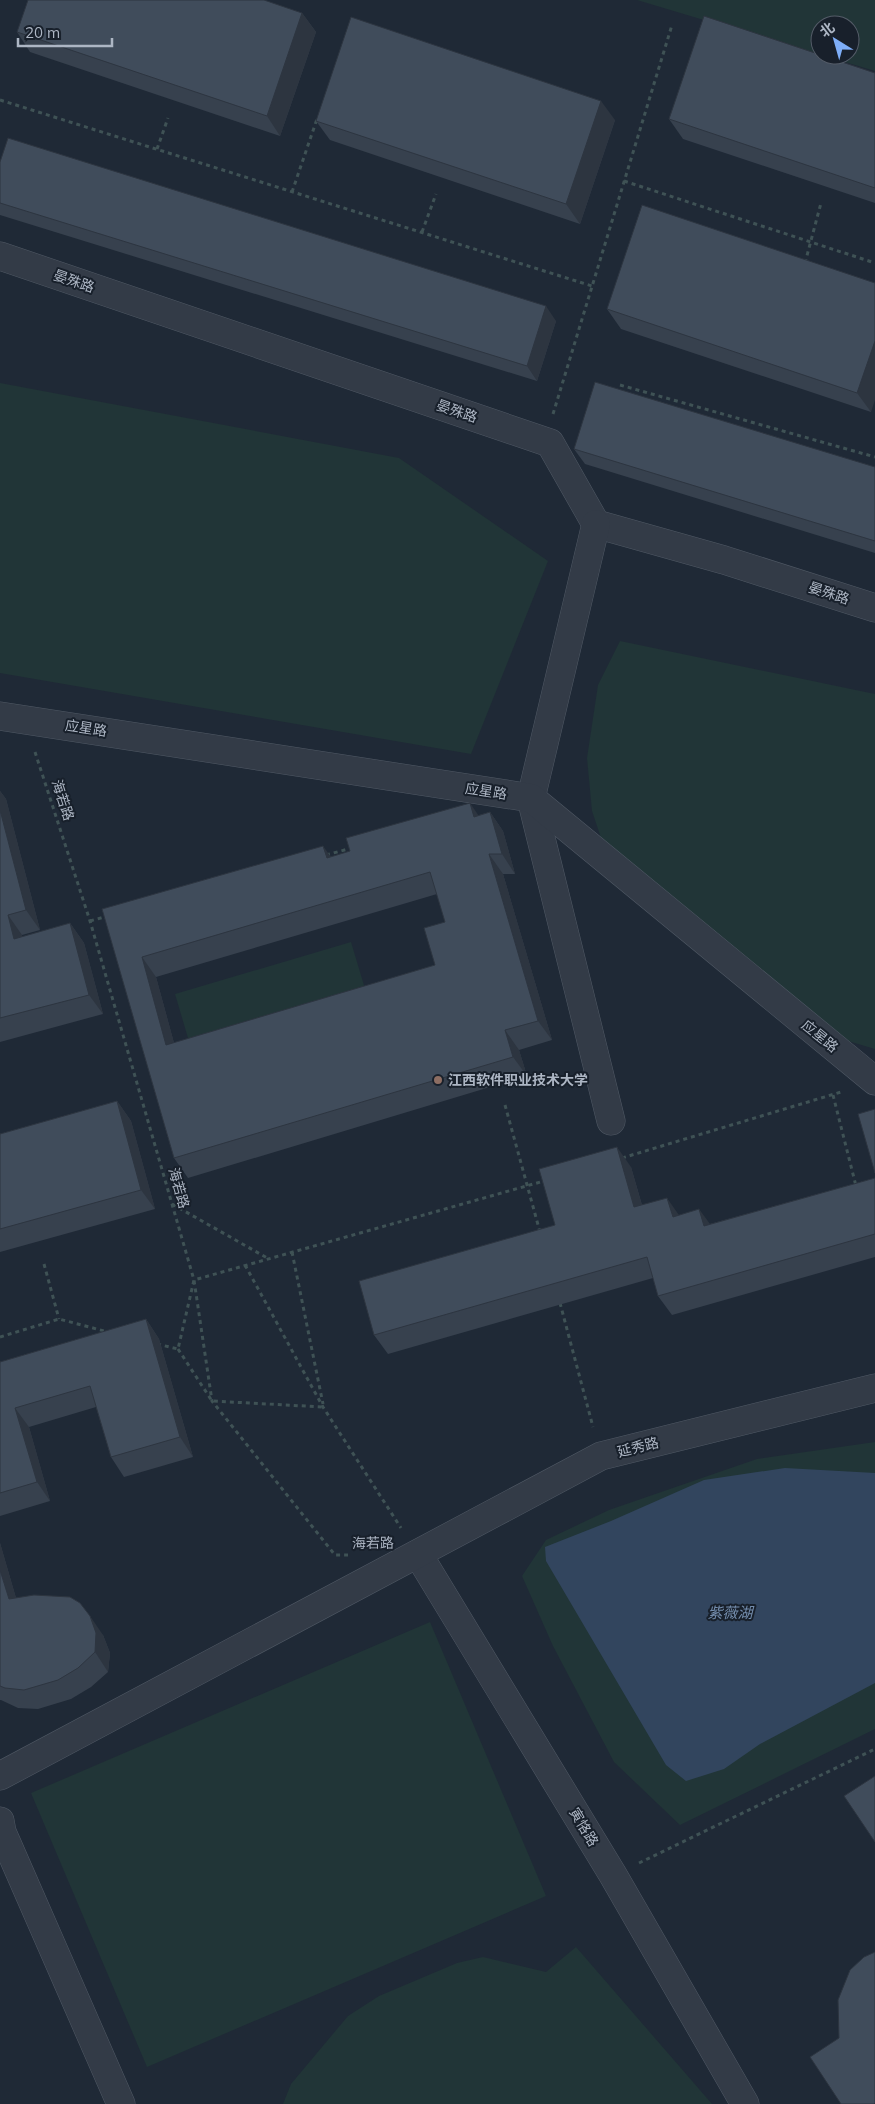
<svg xmlns="http://www.w3.org/2000/svg" width="875" height="2104" font-family="Mulish,'Noto Sans SC',sans-serif">
	<rect width="100%" height="100%" fill="#1f2936"/>
	<!-- green -->
	<g fill="#213537" fill-rule="evenodd">
		<path d="M637,0H875V71ZM820,25H850V55H820Z"/>
		<polygon points="0,383 399,458 548,561 471,754 0,673"/>
		<polygon points="620,641 875,694 875,1049 845,1040 602,841 592,811 587,758 598,685"/>
		<polygon points="351,942 369,1002 193,1055 175,994"/>
		<polygon points="875,1442 875,1729 680,1825 614,1762 553,1646 522,1576 546,1540 609,1510 757,1459"/>
		<polygon points="430,1622 546,1896 147,2067 31,1793"/>
		<polygon points="576,1947 712,2104 283,2104 291,2084 348,2016 379,1996 457,1963 483,1957 546,1972"/>
	</g>
	<!-- water -->
	<polygon fill="#32455e" points="785,1468 875,1473 875,1683 760,1744 724,1769 686,1781 666,1765 546,1561 545,1547 611,1521 704,1480"/>
	<g fill="none" stroke-linecap="round" stroke-linejoin="round">
		<defs>
			<g id="minor">
				<polyline points="0,256 550,443 596,524 724,560 875,608"/>
				<polyline points="596,524 531,798 611,1121"/>
				<polyline points="0,716 531,798 875,1081"/>
				<polyline points="418,1554 613,1875 745,2104"/>
				<polyline points="0,1776 601,1456 875,1388"/>
				<polyline points="0,1821 2,1832 121,2104"/>
			</g>
		</defs>
		<!-- minor casing -->
		<use href="#minor" stroke="#505965" stroke-width="29"/>
		<!-- path -->
		<g stroke="#3f5255" stroke-width="3" stroke-dasharray="4 4" stroke-linecap="butt">
			<polyline points="0,100 592,286"/>
			<polyline points="157,149 168,118"/>
			<polyline points="624,181 875,263"/>
			<polyline points="292,192 317,119"/>
			<polyline points="422,232 436,194"/>
			<polyline points="805,263 821,203"/>
			<polyline points="620,385 875,457"/>
			<polyline points="553,414 672,25"/>
			<polyline points="35,752 90,921 194,1280 212,1401 335,1555 348,1555"/>
			<polyline points="326,855 352,848"/>
			<polyline points="90,921 108,916"/>
			<polyline points="833,1095 856,1186"/>
			<polyline points="505,1105 540,1232"/>
			<polyline points="622,1158 841,1092"/>
			<polyline points="172,1204 269,1259"/>
			<polyline points="292,1252 323,1404"/>
			<polyline points="44,1264 59,1319"/>
			<polyline points="245,1265 323,1407 401,1528"/>
			<polyline points="560,1303 593,1427"/>
			<polyline points="0,1337 59,1319 108,1332"/>
			<polyline points="157,1344 178,1349 194,1280 544,1181"/>
			<polyline points="178,1349 212,1401 323,1407"/>
			<polyline points="639,1863 875,1749"/>
		</g>
		<!-- minor -->
		<use href="#minor" stroke="#333b47" stroke-width="28"/>
	</g>
	<!-- wall -->
	<g fill="#37414e" fill-rule="evenodd">
		<polygon points="302,13 316,32 280,136 30,52 17,32"/>
		<polygon points="875,73 875,203 683,139 669,119"/>
		<polygon points="615,120 580,224 330,140 316,121"/>
		<polygon points="0,162 556,321 537,381 0,215"/>
		<polygon points="875,283 871,412 621,329 607,309"/>
		<polygon points="574,449 875,467 875,553 585,464"/>
		<polygon points="0,791 6,799 40,930 22,935 22,937 70,923 84,943 103,1014 0,1042"/>
		<path d="M490,812L503,831L515,874H503L552,1040L519,1050L527,1076L188,1178L174,1158L102,909L331,857ZM437,894L445,922L435,965L174,1043L156,977Z"/>
		<polygon points="117,1101 131,1121 155,1209 0,1252 0,1134"/>
		<polygon points="631,1167 642,1205 679,1215 710,1224 875,1178 875,1257 672,1315 658,1296 653,1278 388,1354 374,1335 555,1225"/>
		<polygon points="146,1319 159,1339 193,1457 124,1477 111,1457 96,1407 29,1427 50,1501 0,1516 0,1362"/>
		<polygon points="0,1543 16,1598 103,1635 110,1653 108,1672 91,1687 71,1699 38,1709 18,1708 1,1700 0,1700"/>
	</g>
	<!-- shaded-wall -->
	<g fill="#2d3540">
		<polygon points="302,13 316,32 280,136 267,116"/>
		<polygon points="601,101 615,120 580,224 566,204"/>
		<polygon points="546,306 556,321 537,381 527,366"/>
		<polygon points="875,341 875,400 871,412 857,393"/>
		<polygon points="0,791 6,799 40,930 26,910 0,810"/>
		<polygon points="470,803 483,822 474,817"/>
		<polygon points="490,812 503,831 515,874 502,854"/>
		<polygon points="323,846 337,865 327,858"/>
		<polygon points="489,854 503,874 552,1040 538,1021"/>
		<polygon points="8,915 22,935 28,958 14,939"/>
		<polygon points="70,923 84,943 103,1014 89,995"/>
		<polygon points="142,957 156,977 180,1065 166,1045"/>
		<polygon points="505,1030 519,1050 527,1076 513,1057"/>
		<polygon points="117,1101 131,1121 155,1209 141,1190"/>
		<polygon points="617,1147 631,1167 648,1227 634,1207"/>
		<polygon points="667,1198 681,1218 673,1217"/>
		<polygon points="699,1209 713,1228 704,1226"/>
		<polygon points="146,1319 159,1339 193,1457 180,1437"/>
		<polygon points="15,1408 29,1427 50,1501 37,1482"/>
		<polygon points="0,1543 22,1619 9,1599 0,1570"/>
		<polygon points="90,1616 103,1635 110,1653 108,1672 95,1652"/>
	</g>
	<!-- building -->
	<g fill="#404c5b" stroke="#2d3540" fill-rule="evenodd">
		<polygon points="28,0 264,0 302,13 267,116 17,32"/>
		<polygon points="704,16 875,73 875,188 669,119"/>
		<polygon points="351,17 601,101 566,204 316,121"/>
		<polygon points="8,138 546,306 527,366 0,203 0,162"/>
		<polygon points="642,205 875,283 875,341 857,393 607,309"/>
		<polygon points="595,382 875,467 875,541 574,449"/>
		<path d="M470,803L474,817L490,812L502,854H489L538,1021L505,1030L513,1057L174,1158L102,909L323,846L327,858L350,851L346,838ZM430,872L445,922L424,928L435,965L166,1045L142,957Z"/>
		<polygon points="0,810 26,910 8,915 14,939 70,923 89,995 0,1018"/>
		<polygon points="117,1101 141,1190 0,1229 0,1134"/>
		<polygon points="875,1109 875,1173 858,1114"/>
		<polygon points="617,1147 634,1207 667,1198 673,1217 699,1209 704,1226 875,1178 875,1234 658,1296 647,1257 374,1335 359,1281 555,1225 539,1169"/>
		<polygon points="146,1319 180,1437 111,1457 90,1386 15,1408 37,1482 0,1493 0,1362"/>
		<polygon points="0,1570 9,1599 34,1595 70,1597 80,1603 90,1616 96,1633 95,1652 78,1668 58,1680 24,1690 5,1688 0,1686"/>
		<polygon points="875,1776 875,1842 844,1796"/>
		<polygon points="875,1952 875,2103 874,2104 841,2104 810,2057 839,2038 838,2000 850,1970 864,1957"/>
	</g>
	<!-- markers -->
	<circle fill="#8d6e63" stroke="#18202b" stroke-width="2" cx="438" cy="1080" r="5"/>
	<g text-anchor="middle" dominant-baseline="central" stroke-width="4" stroke-linejoin="round" paint-order="stroke">
		<!-- street labels -->
		<g font-size="14" fill="#adb6c4" stroke="#18202b">
			<text transform="translate(74 281) rotate(19)">晏殊路</text>
			<text transform="translate(457 411) rotate(19)">晏殊路</text>
			<text transform="translate(829 593) rotate(18)">晏殊路</text>
			<text transform="translate(86 728) rotate(9)">应星路</text>
			<text transform="translate(486 791) rotate(9)">应星路</text>
			<text transform="translate(63 800) rotate(72)">海若路</text>
			<text transform="translate(820 1036) rotate(39)">应星路</text>
			<text transform="translate(179 1188) rotate(74)">海若路</text>
			<text transform="translate(638 1447) rotate(-14)">延秀路</text>
			<text transform="translate(373 1543) rotate(-1)">海若路</text>
			<text transform="translate(584 1827) rotate(59)">寅恪路</text>
		</g>
		<!-- poi labels -->
		<g font-size="14" font-weight="bold" fill="#adb6c4" stroke="#18202b" text-anchor="start">
			<text x="448" y="1080">江西软件职业技术大学</text>
		</g>
		<!-- water labels -->
		<g font-size="15" font-style="italic" fill="#748dad" stroke="#18202b">
			<text x="730" y="1612">紫薇湖</text>
		</g>
	</g>
	<!-- north arrow -->
	<g transform="translate(835 40) rotate(323)"><circle r="24" fill="#18202b" stroke="#545c68"/>
	<path d="M0-4L9 19L0 12L-9 19Z" fill="#7eaef8"/>
	<text y="-8" font-size="14" font-weight="bold" text-anchor="middle" fill="#adb6c4">北</text>
	</g>
	<!-- scale -->
	<path d="M18 38v8h94v-8" fill="none" stroke="#adb6c4" stroke-width="2.5"/>
	<text x="25" y="38" font-size="15" fill="#adb6c4" stroke="#18202b" stroke-width="4" paint-order="stroke">20 m</text>
</svg>
